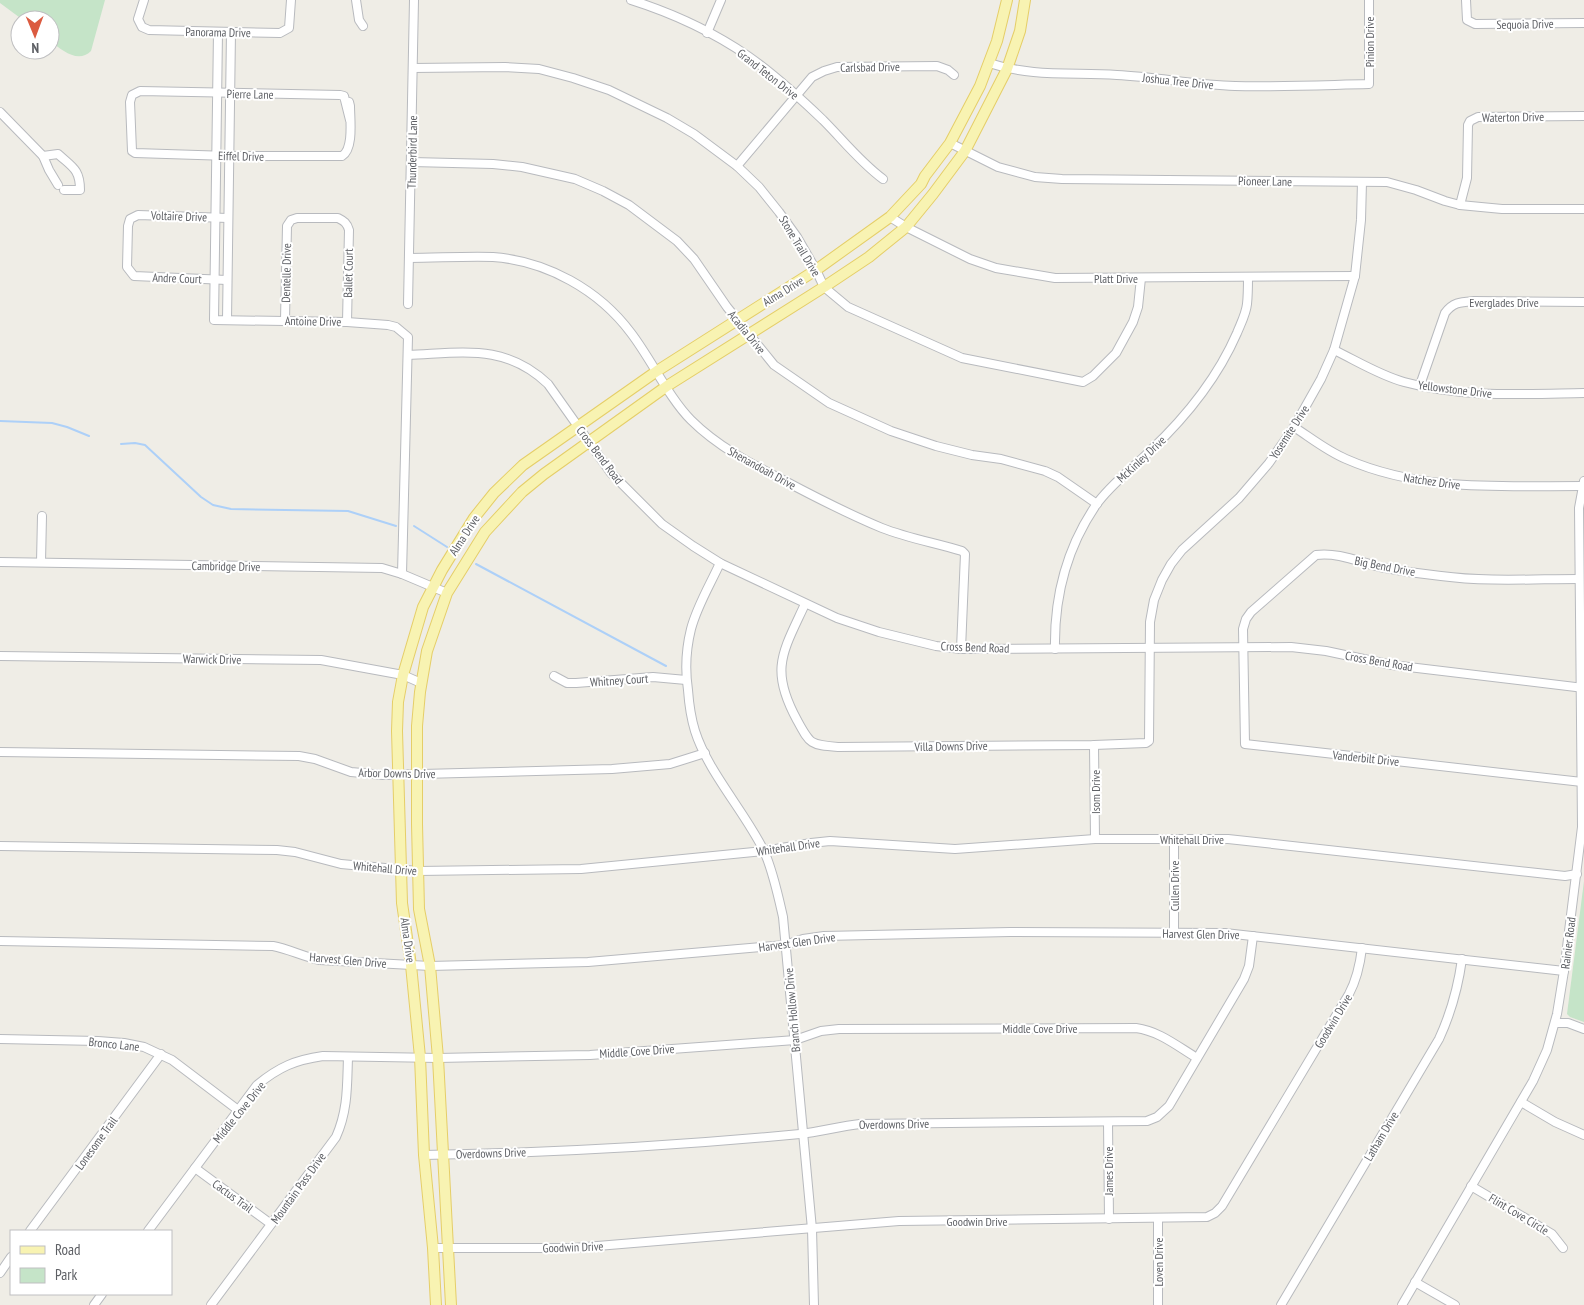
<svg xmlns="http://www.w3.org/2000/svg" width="1584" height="1305" font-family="'PT Sans Narrow',sans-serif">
	<rect width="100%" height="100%" fill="#efede6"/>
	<!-- green -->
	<g fill="#c5e4c8">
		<path d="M0,0H105L91,51C78,64 62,50 50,41V20H23L0,3Z"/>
		<polygon points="1584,881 1584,1022 1570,1017 1567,1014"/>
	</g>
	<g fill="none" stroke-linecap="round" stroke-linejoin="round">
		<!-- stream -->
		<g stroke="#add0f8" stroke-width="2">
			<polyline points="0,421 52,423 67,427 89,436"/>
			<polyline points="121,444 135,443 145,445 201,497 213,505 231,509 348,511 396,526"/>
			<polyline points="414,526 447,547"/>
			<polyline points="476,564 666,666"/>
		</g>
		<defs>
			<g id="minor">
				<polyline points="144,0 138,19 142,27 149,30 280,33 289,28 291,0"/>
				<polyline points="356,0 359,20 363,26"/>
				<path d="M631,0C672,13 713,32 748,56C775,75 800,98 823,120C843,140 860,162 883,179"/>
				<polyline points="1466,0 1467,20 1475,24 1584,23"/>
				<polyline points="218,32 214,320 347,322 388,325 396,327 408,337 402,574"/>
				<polyline points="707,33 721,0"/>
				<path d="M989,63C1031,77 1074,72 1117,75C1157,77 1196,85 1235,86C1280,87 1324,85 1369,84V0"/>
				<polyline points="413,68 505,67 539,69 573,78 609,90 667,118 694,134 737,166 759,187 779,212 797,237 816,270 824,287 848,307 962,358 1083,382 1093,376 1116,353 1133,322 1138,307 1141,278"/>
				<polyline points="0,112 43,156 49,170 58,185"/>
				<path d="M350,120L344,96L340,95L140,91L132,95L130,102L132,151L135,153L229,156H342C354,149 350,119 350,106L349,102L350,120"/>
				<polyline points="950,143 998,167 1035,177 1062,179 1387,182 1416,190 1445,201 1460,205 1502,209 1584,209"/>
				<path d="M43,156L58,154C72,167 80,169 80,190H64"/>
				<polyline points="412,162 493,164 522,167 575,179 603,191 629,205 677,241 694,259 727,307 774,365 829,403 891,431 936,446 972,455 1001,459 1045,471 1058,477 1097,504"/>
				<polyline points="737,166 812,77 824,71 837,67 937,66 948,70 954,75"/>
				<polyline points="1460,205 1467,178 1468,125 1470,121 1478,117 1584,116"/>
				<polyline points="890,217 906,227 970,259 996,268 1055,278 1355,276"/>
				<path d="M409,258C437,258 465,256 493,257C547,261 599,290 631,333C651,359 669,398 691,420C717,446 751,464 783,480C815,497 848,514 882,528C907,538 936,543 962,551L965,554L961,649"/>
				<polyline points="227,280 134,276 127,267 128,226 130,219 138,215 228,218"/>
				<polyline points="408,304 414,0"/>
				<polyline points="227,320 231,32"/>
				<path d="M285,320L287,226L291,220L297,218H338C344,221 347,223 349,230L347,322"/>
				<path d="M1334,350C1357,361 1379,375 1404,382C1462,398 1524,394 1584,393"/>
				<path d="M408,355C462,353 505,343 548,384L611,473L662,524L693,546L720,563L837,618L879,632L936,646L961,649L1291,647L1326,651L1392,665L1584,688"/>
				<path d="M1420,385L1445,313C1453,302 1461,302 1474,301L1584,302"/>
				<path d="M1294,427C1311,438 1327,451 1346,459C1421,492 1503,486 1582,486"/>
				<polyline points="0,562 382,568 402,574 447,593"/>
				<polyline points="41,562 42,516"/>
				<path d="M720,563C710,585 697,606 691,629C686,649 685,670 688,690C689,704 691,718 695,731C708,772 745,812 764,851C773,871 778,895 783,917L812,1229L814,1305"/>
				<path d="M1579,579C1533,579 1486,582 1441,576C1420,574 1400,571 1380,567C1359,562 1338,552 1316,555L1251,612L1246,619L1243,629L1245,744L1582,782"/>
				<path d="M805,604C783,652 769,669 797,720C810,744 810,745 838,747L1094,745L1146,743L1149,741L1150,622L1154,600L1162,580L1171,564L1182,550L1239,498L1269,463L1294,427L1321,379L1334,350L1355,276L1361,220L1362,182"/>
				<path d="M1055,649C1054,597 1066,549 1096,505C1111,484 1132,469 1150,451C1186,417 1217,379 1237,333C1241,323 1246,314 1247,304C1248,295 1248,286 1248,277"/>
				<polyline points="0,656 321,660 403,675 421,683"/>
				<polyline points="554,676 567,683 576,683 653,677 686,680"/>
				<polyline points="1094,745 1095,839"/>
				<polyline points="0,752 299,756 315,759 351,772 383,775 612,769 670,764 705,753"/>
				<polyline points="1174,839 1174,933"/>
				<polyline points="0,846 277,850 295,852 341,864 418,871 581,869 764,851 811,843 830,841 955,849 1095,839 1228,839 1565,876 1577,874"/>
				<path d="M0,941L273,946C289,949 304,957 320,960L430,966L588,962L785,945L803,939L824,936L1010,932L1225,933L1564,971"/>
				<polyline points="1555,1023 1568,1023 1584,1029"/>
				<polyline points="0,1039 98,1041 124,1043 144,1047 172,1060 238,1110"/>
				<polyline points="1521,1102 1555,1122 1584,1135"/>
				<polyline points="1108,1122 1109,1219"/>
				<path d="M424,1155C550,1153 675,1146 800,1134C820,1132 840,1126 860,1124L1147,1121L1157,1117L1169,1106L1244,979L1249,966L1253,936"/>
				<polyline points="195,1168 271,1224"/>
				<polyline points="1471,1186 1552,1234 1563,1248"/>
				<polyline points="1158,1219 1158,1305"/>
				<polyline points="30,1231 161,1054"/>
				<path d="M148,1231L257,1085C279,1067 295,1060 323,1056L438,1058L590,1055L795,1040L821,1031L839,1029L1136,1028C1159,1031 1177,1046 1197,1058"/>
				<path d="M433,1248H573L899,1221L1207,1217L1215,1213L1222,1206L1349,994C1357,979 1360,965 1362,948"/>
				<polyline points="0,1273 11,1257"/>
				<polyline points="1415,1282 1455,1305"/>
				<polyline points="94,1305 102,1294"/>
				<path d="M211,1305L336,1137C348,1110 347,1086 348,1057"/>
				<path d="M1281,1305L1439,1039C1451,1013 1458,988 1462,959"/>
				<polyline points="1402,1305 1533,1081 1547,1050 1557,1014 1564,971 1582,827 1579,508 1584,481"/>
			</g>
			<g id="major">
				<polyline points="436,1305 433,1248 424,1155 420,1057 411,965 402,903 397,731 398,702 403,675 423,607 442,570 474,518 494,493 523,465 657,371 816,270 890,217 921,184 925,176 950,143 980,86 997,41 1007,0"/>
				<polyline points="451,1305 438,1058 430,966 419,909 417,824 417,726 420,692 427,651 447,593 485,532 522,492 544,474 667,386 824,287 869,257 906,227 933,194 965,151 1007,69 1020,31 1025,0"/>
			</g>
		</defs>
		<!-- minor casing -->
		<use href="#minor" stroke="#b8babe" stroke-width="10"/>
		<!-- major casing -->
		<use href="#major" stroke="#e5ce68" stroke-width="12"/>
		<!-- minor -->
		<use href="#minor" stroke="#fff" stroke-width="8"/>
		<!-- major -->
		<use href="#major" stroke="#f8f3b2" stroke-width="10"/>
	</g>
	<g text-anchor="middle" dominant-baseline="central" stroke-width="4" stroke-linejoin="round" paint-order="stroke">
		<!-- street labels -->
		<g font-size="12" fill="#5e6065" stroke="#fff">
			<text transform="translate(1525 24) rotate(-1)">Sequoia Drive</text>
			<text transform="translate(218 32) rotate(1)">Panorama Drive</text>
			<text transform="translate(1369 42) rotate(-90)">Pinion Drive</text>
			<text transform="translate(870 67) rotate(-1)">Carlsbad Drive</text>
			<text transform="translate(768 74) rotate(38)">Grand Teton Drive</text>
			<text transform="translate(1178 81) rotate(6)">Joshua Tree Drive</text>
			<text transform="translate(250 94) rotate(1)">Pierre Lane</text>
			<text transform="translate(1513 117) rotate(-1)">Waterton Drive</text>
			<text transform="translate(412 152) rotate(-89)">Thunderbird Lane</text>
			<text transform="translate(241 156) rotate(1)">Eiffel Drive</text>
			<text transform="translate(1265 181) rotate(1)">Pioneer Lane</text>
			<text transform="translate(179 216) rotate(2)">Voltaire Drive</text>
			<text transform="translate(800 246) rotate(59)">Stone Trail Drive</text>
			<text transform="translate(286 273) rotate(-89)">Dentelle Drive</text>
			<text transform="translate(348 273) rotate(-89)">Ballet Court</text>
			<text transform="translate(177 278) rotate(2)">Andre Court</text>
			<text x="1116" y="278">Platt Drive</text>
			<text transform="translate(783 291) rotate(-32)">Alma Drive</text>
			<text x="1504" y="302">Everglades Drive</text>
			<text transform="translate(313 321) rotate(1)">Antoine Drive</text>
			<text transform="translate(747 332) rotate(51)">Acadia Drive</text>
			<text transform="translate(1455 389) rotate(7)">Yellowstone Drive</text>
			<text transform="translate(1289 432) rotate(-57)">Yosemite Drive</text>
			<text transform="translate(600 455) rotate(53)">Cross Bend Road</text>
			<text transform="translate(1141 459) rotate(-43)">McKinley Drive</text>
			<text transform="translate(762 468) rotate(29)">Shenandoah Drive</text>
			<text transform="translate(1432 481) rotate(8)">Natchez Drive</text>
			<text transform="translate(464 535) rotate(-57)">Alma Drive</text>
			<text transform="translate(226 566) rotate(1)">Cambridge Drive</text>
			<text transform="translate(1385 566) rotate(11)">Big Bend Drive</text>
			<text transform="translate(975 647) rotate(2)">Cross Bend Road</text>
			<text transform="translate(212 659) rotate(1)">Warwick Drive</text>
			<text transform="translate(1379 661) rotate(10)">Cross Bend Road</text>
			<text transform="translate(619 680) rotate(-4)">Whitney Court</text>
			<text transform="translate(951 746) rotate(-1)">Villa Downs Drive</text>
			<text transform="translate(1366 758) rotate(6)">Vanderbilt Drive</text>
			<text transform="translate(397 773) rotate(1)">Arbor Downs Drive</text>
			<text transform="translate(1095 792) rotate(-90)">Isom Drive</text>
			<text x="1192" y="839">Whitehall Drive</text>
			<text transform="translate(788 847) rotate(-8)">Whitehall Drive</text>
			<text transform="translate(385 868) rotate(5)">Whitehall Drive</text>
			<text transform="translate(1174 886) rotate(-90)">Cullen Drive</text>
			<text transform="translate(1201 934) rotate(1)">Harvest Glen Drive</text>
			<text transform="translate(408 940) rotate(82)">Alma Drive</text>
			<text transform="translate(797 942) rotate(-8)">Harvest Glen Drive</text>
			<text transform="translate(1568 943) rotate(-83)">Rainier Road</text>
			<text transform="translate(348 960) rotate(5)">Harvest Glen Drive</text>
			<text transform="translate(792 1010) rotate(-95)">Branch Hollow Drive</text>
			<text transform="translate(1333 1021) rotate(-59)">Goodwin Drive</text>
			<text x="1040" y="1028">Middle Cove Drive</text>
			<text transform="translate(114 1044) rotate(6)">Bronco Lane</text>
			<text transform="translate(637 1051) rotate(-4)">Middle Cove Drive</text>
			<text transform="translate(239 1112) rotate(-51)">Middle Cove Drive</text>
			<text transform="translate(894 1124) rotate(-1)">Overdowns Drive</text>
			<text transform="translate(1381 1136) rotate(-59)">Latham Drive</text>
			<text transform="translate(96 1143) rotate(-54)">Lonesome Trail</text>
			<text transform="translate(491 1153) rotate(-2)">Overdowns Drive</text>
			<text transform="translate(1108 1171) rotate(-90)">James Drive</text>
			<text transform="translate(298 1188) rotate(-54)">Mountain Pass Drive</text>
			<text transform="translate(233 1196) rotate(36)">Cactus Trail</text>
			<text transform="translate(1519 1214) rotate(31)">Flint Cove Circle</text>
			<text x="977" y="1221">Goodwin Drive</text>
			<text transform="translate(573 1247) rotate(-2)">Goodwin Drive</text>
			<text transform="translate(1158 1262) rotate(-90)">Loven Drive</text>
		</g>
	</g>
	<!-- legend -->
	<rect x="10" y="1230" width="162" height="65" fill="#ffffff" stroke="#bfbfc1"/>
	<rect x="20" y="1246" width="25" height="8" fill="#f8f3b2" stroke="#bfbfc1"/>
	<text x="55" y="1255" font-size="15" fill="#5e6065">Road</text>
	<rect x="20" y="1268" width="25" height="15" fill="#c5e4c8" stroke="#bfbfc1"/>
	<text x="55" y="1280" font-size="15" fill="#5e6065">Park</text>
	<!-- north arrow -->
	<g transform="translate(35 35) rotate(179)"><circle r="24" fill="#ffffff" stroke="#bfbfc1"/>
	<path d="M0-4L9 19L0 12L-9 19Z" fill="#db5b40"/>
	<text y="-8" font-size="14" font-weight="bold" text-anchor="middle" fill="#5e6065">N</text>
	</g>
</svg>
